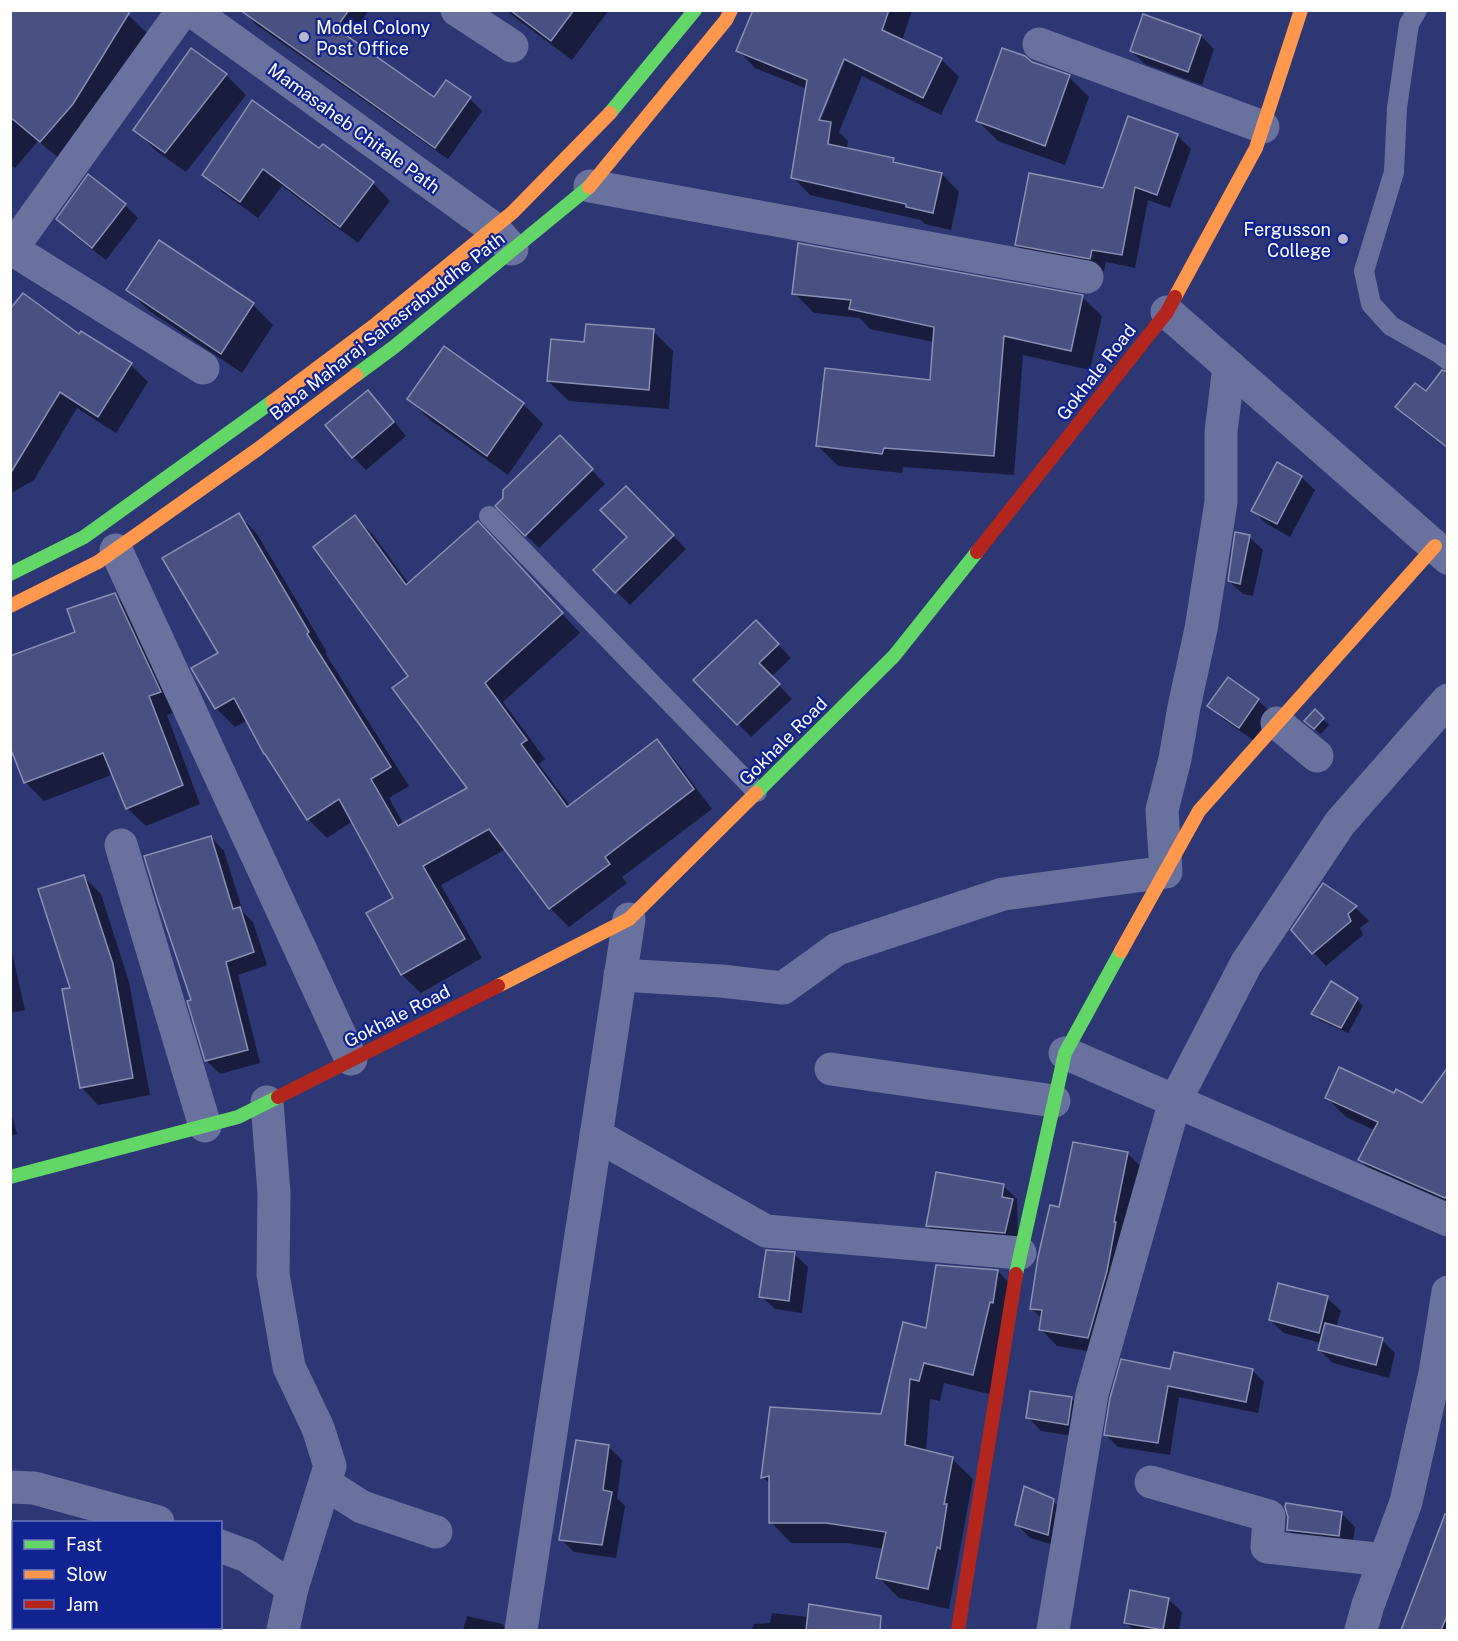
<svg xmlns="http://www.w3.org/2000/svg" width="1458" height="1641" font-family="'Public Sans',sans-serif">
	<rect width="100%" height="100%" fill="#2d3773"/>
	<!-- shadow -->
	<g fill="#0007" fill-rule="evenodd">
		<polygon points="121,10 128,15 147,33 60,159 38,141 15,168 10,164 10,62"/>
		<polygon points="244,10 369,10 349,39 434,99 446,82 470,99 482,111 448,159 255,24"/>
		<polygon points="505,10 609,10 572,60"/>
		<path d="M754,10H912L902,41L941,59L959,77L941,115L862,76L839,132L848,141L847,150L894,160L899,165L942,174L959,192L951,230L925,224L921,220L810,195L793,177L807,89L755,68L738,50ZM846,52L848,53L821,119V111Z"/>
		<polygon points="1201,36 1214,49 1202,85 1145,64 1131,51"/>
		<polygon points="1032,63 1069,77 1089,97 1065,165 998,141 978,121"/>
		<polygon points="226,75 246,95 186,172 155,150 135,129"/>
		<polygon points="1129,118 1178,136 1191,149 1170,208 1148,200 1135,268 1106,262 1104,271 1030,258 1016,244 1104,190"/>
		<polygon points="320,151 373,183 390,201 358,243 282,186 258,218 222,192 204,175"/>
		<polygon points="125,205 138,218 106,260 71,233 58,219"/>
		<polygon points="159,242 253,305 273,325 242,373 148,310 128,290"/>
		<polygon points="794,293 1082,297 1102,316 1090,370 1023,355 1014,475 903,467 902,473 838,466 818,446 931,381 934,342 870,329 860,318 814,313"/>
		<polygon points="10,312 79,337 131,365 148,382 116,433 77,408 34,480 10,494"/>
		<polygon points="653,331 673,351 669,409 569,401 548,381 586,343"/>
		<polygon points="444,348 523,404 543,424 508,475 429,419 409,399"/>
		<polygon points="1448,384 1448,449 1411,421 1397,407"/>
		<polygon points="368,392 381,405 406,436 366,470 353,457"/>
		<polygon points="560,437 605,484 539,548 497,506"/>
		<polygon points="1301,477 1315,490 1290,537 1267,524 1253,511"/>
		<polygon points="626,488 686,549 630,605 595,570 629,537"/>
		<polygon points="239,515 257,534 327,652 325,653 409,786 389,798 404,825 469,788 410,676 355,517 374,536 409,584 478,523 580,633 503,702 545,759 539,764 570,806 657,741 675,760 712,809 622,877 627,883 569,927 550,908 506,849 441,885 482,958 421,993 402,975 368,914 395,898 353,821 327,838 308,819 248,720 235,727 216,708 220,653"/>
		<polygon points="1249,537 1263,550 1253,596 1243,594 1229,581"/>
		<polygon points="115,595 134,614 179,711 167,715 200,804 146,826 127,808 114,774 44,801 25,782 77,633"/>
		<polygon points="769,635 791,658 771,677 792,699 751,737 696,680"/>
		<polygon points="1228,679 1258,700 1272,714 1253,740 1223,719 1209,706"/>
		<polygon points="1315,712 1329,725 1321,734 1312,727"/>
		<polygon points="211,837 224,851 243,912 253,922 267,965 238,975 260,1063 220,1074 206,1060 193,1001"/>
		<polygon points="83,876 101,894 129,982 150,1095 98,1105 81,1087 72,989"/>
		<polygon points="1323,885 1356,908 1369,921 1360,928 1363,935 1326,966 1293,930"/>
		<polygon points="10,944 25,1010 10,1013"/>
		<polygon points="1357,1000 1363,1006 1348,1033 1319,1020 1313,1013"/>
		<polygon points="1448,1069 1448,1209 1379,1179 1360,1160 1376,1131 1346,1117 1327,1098 1395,1095 1423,1105"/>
		<polygon points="10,1108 17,1134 10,1136"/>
		<polygon points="1074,1144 1128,1154 1145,1171 1105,1354 1057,1346 1041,1329 1042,1319 1031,1308 1060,1209"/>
		<polygon points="1003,1186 1017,1199 1018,1246 941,1239 928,1226"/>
		<polygon points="794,1254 808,1267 802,1313 775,1309 761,1296"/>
		<polygon points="998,1271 1018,1292 993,1395 944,1383 940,1401 930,1399 926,1452 952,1459 973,1479 949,1609 899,1598 878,1577 884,1549 847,1543 791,1543 771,1522 770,1484 763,1477 883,1415 927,1330"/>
		<polygon points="1327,1298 1341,1311 1336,1328 1382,1340 1395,1353 1389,1378 1333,1363 1319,1350 1321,1343 1284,1333 1270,1320"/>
		<polygon points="1252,1370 1264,1382 1258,1413 1179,1397 1170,1455 1118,1447 1106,1435 1171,1371"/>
		<polygon points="1072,1399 1085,1412 1081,1437 1041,1431 1028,1417"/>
		<polygon points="609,1447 622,1460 617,1498 625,1506 616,1558 574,1552 561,1539"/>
		<polygon points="1053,1501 1066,1514 1061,1547 1030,1538 1017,1524"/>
		<polygon points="1448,1512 1448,1630 1403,1630"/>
		<polygon points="1342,1514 1355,1527 1352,1549 1302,1543 1288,1530"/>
		<polygon points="1168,1599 1182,1612 1179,1630 1134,1630 1126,1623"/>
		<polygon points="772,1613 809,1617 844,1630 752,1630 754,1624 770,1623"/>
		<polygon points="467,1616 502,1624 509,1630 463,1630"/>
	</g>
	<!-- building -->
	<g fill="#485181" stroke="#8990b4" stroke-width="1.5">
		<polygon points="10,10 131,10 73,104 40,142 10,117"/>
		<polygon points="240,10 349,10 336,28 434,97 446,80 471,97 435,148"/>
		<polygon points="510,10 574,10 551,41"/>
		<polygon points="753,10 889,10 882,30 942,58 923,98 844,59 819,120 831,122 828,144 894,158 893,162 942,173 933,213 906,207 906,204 791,178 807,80 736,51"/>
		<polygon points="1143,14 1201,35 1188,72 1130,51"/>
		<polygon points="191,48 227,74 165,153 133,130"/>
		<polygon points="1002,48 1025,56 1032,62 1070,75 1045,146 976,121"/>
		<polygon points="252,100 319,148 323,144 374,182 340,227 263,169 240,202 202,175"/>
		<polygon points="1128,116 1178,134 1157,195 1135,187 1122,255 1092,250 1090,259 1015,245 1029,173 1103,188"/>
		<polygon points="88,174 126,204 92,248 56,219"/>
		<polygon points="159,240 254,303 221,354 126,290"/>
		<polygon points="798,243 1083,295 1071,351 1004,336 994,456 884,448 882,454 816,446 825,368 930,380 934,327 849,309 851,300 792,294"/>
		<polygon points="23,293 79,334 81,331 132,363 98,417 60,392 10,474 10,309"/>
		<polygon points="586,324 654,329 649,390 547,381 551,339 584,342"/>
		<polygon points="444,346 524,403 487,456 407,399"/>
		<polygon points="1442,370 1448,372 1448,448 1395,407 1415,383 1426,391"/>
		<polygon points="368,390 394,422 352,458 325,425"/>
		<polygon points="560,435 593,469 525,536 495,506 503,498 503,490"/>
		<polygon points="1277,462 1302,476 1277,524 1251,511"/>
		<polygon points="626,486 674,535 615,593 593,570 627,537 600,510"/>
		<polygon points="239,513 309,632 307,634 391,767 371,779 398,826 467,788 392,688 408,676 313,547 355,515 406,585 478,521 563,613 485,683 527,740 521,744 567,807 657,739 694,789 605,857 610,864 549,909 489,829 423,866 465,939 401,975 366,913 393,898 339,799 307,820 265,754 264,754 234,698 215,709 191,668 218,653 162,558"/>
		<polygon points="1235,532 1250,535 1240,584 1228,581"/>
		<polygon points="115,593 161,692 149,696 183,785 126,809 103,753 24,783 10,747 10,656 75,632 67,609"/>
		<polygon points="756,620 779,644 759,663 780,684 737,725 693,680"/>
		<polygon points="1228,677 1259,699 1239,728 1207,706"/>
		<polygon points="1315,709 1324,718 1314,729 1304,721"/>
		<polygon points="211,836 233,909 240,907 254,952 226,962 248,1050 205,1061 187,1001 191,1000 158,902 144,856"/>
		<polygon points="84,875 113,964 133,1078 80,1088 62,989 70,988 38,889"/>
		<polygon points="1323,883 1357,906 1348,914 1351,921 1312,954 1291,930"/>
		<polygon points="1331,981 1358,998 1341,1028 1311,1014"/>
		<polygon points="1339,1067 1394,1093 1396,1089 1422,1103 1448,1067 1448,1194 1445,1198 1358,1160 1378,1122 1325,1098"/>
		<polygon points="1073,1142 1128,1152 1114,1222 1116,1222 1107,1271 1088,1338 1039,1330 1042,1310 1030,1309 1038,1257 1050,1205 1059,1207"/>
		<polygon points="936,1172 1004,1184 1002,1197 1013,1199 1005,1233 926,1226"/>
		<polygon points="766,1250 795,1252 789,1301 759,1297"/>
		<polygon points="936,1265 998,1270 993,1303 990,1302 973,1375 924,1363 919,1381 910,1379 905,1445 953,1457 944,1504 947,1504 940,1549 937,1547 928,1589 876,1578 886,1532 826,1523 769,1523 769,1476 761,1478 770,1407 881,1414 903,1322 926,1328"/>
		<polygon points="1278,1283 1328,1296 1319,1333 1269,1320"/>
		<polygon points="1325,1323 1383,1338 1376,1365 1318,1350"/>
		<polygon points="1174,1352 1253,1369 1246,1402 1168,1386 1158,1443 1104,1435 1110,1398 1121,1359 1170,1369"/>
		<polygon points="1030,1391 1072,1397 1068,1425 1026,1418"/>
		<polygon points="576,1440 609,1445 603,1490 612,1492 602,1545 559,1540"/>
		<polygon points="1024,1486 1054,1499 1048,1535 1015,1525"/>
		<polygon points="1286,1503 1342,1512 1339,1536 1287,1530 1288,1517 1285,1507"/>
		<polygon points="1445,1514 1448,1515 1448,1614 1441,1630 1401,1630"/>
		<polygon points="1130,1590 1169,1598 1163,1630 1124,1623"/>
		<polygon points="809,1604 881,1616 880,1630 806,1630"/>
	</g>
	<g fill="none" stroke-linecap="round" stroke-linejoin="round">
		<!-- lane -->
		<g stroke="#69729e" stroke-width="20">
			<polyline points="1417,10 1409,24 1397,108 1394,172 1364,271 1371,304 1391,326 1439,353 1448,360"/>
			<polyline points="489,516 757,792"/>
		</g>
		<!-- street -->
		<g stroke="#69729e" stroke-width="33">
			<polyline points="191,10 493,228 512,249"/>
			<polyline points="457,10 512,46"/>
			<polyline points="1039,44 1263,127"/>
			<polyline points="590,186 1087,277"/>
			<polyline points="10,248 203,368"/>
			<polyline points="10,251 183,10"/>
			<polyline points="1167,312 1448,558"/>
			<polyline points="116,550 351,1059"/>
			<polyline points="1277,723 1317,756"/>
			<polyline points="121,845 205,1126"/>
			<polyline points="620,975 721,981 783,988 837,949 1003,894 1166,872 1162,810 1175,759 1184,707 1201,629 1221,502 1221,432 1229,366"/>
			<polyline points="1065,1053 1448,1220"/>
			<polyline points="831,1069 1054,1101"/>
			<polyline points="267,1102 274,1193 273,1274 289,1367 318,1428 330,1466 292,1588"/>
			<polyline points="596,1135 766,1231 1020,1253"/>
			<polyline points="1151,1482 1269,1516 1267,1547 1385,1560"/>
			<polyline points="326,1484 362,1507 436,1532"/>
			<polyline points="10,1487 34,1488 158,1522"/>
			<polyline points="220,1546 247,1556 292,1588 283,1630"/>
			<polyline points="521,1630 629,919"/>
			<polyline points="1053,1630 1092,1394 1175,1101 1246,964 1340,823 1448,700"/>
			<polyline points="1361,1630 1368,1605 1406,1502 1435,1373 1448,1292"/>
		</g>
		<!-- fast -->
		<g stroke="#63d668" stroke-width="14">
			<polyline points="610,113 695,10"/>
			<polyline points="356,375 394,347 589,187"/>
			<polyline points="10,574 84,537 273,401"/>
			<polyline points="756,793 894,656 977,552"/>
			<polyline points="10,1177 238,1117 278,1097"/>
			<polyline points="1016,1274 1065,1053 1121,951"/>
		</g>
		<!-- slow -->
		<g stroke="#ff974d" stroke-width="14">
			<polyline points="589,187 726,20 731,10"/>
			<polyline points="1175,297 1256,148 1301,10"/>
			<polyline points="273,401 376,324 513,212 610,113"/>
			<polyline points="10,606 98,562 258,449 356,375"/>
			<polyline points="1121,951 1199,811 1435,546"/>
			<polyline points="498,986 629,919 756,793"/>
		</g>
		<!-- jam -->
		<g stroke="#b3261e" stroke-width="14">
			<polyline points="977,552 1167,312 1175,297"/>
			<polyline points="278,1097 498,986"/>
			<polyline points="958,1630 1016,1274"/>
		</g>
	</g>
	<!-- markers -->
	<g fill="#b6b9ce" stroke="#102390" stroke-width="2">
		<circle cx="304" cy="37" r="6"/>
		<circle cx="1343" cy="239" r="6"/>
	</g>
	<g text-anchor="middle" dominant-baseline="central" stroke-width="4.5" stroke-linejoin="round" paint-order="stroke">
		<!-- poi labels -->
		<g font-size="18" fill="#fff" stroke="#102390" text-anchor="start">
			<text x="316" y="27">Model Colony<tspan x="316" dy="21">Post Office</tspan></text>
			<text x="1331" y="229" text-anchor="end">Fergusson<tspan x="1331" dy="21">College</tspan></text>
		</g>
		<!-- street labels -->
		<g font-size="18" fill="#fff" stroke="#102390">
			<text transform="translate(354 128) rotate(36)">Mamasaheb Chitale Path</text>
			<text transform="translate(387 326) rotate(-38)">Baba Maharaj Sahasrabuddhe Path</text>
			<text transform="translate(1096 372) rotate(-52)">Gokhale Road</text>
			<text transform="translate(783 741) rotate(-45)">Gokhale Road</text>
			<text transform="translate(397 1016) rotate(-27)">Gokhale Road</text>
		</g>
	</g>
	<!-- border -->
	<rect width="1458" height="1641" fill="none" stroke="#ffffff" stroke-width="24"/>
	<!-- legend -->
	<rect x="12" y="1521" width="210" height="108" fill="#102390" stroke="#707bbc" stroke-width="1.5"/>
	<rect x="24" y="1540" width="30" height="9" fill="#63d668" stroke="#707bbc" stroke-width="1.5"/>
	<text x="66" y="1551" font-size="18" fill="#ffffff">Fast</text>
	<rect x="24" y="1570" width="30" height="9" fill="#ff974d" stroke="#707bbc" stroke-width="1.5"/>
	<text x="66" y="1581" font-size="18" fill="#ffffff">Slow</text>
	<rect x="24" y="1600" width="30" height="9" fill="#b3261e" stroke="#707bbc" stroke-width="1.5"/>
	<text x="66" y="1611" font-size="18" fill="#ffffff">Jam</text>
</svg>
